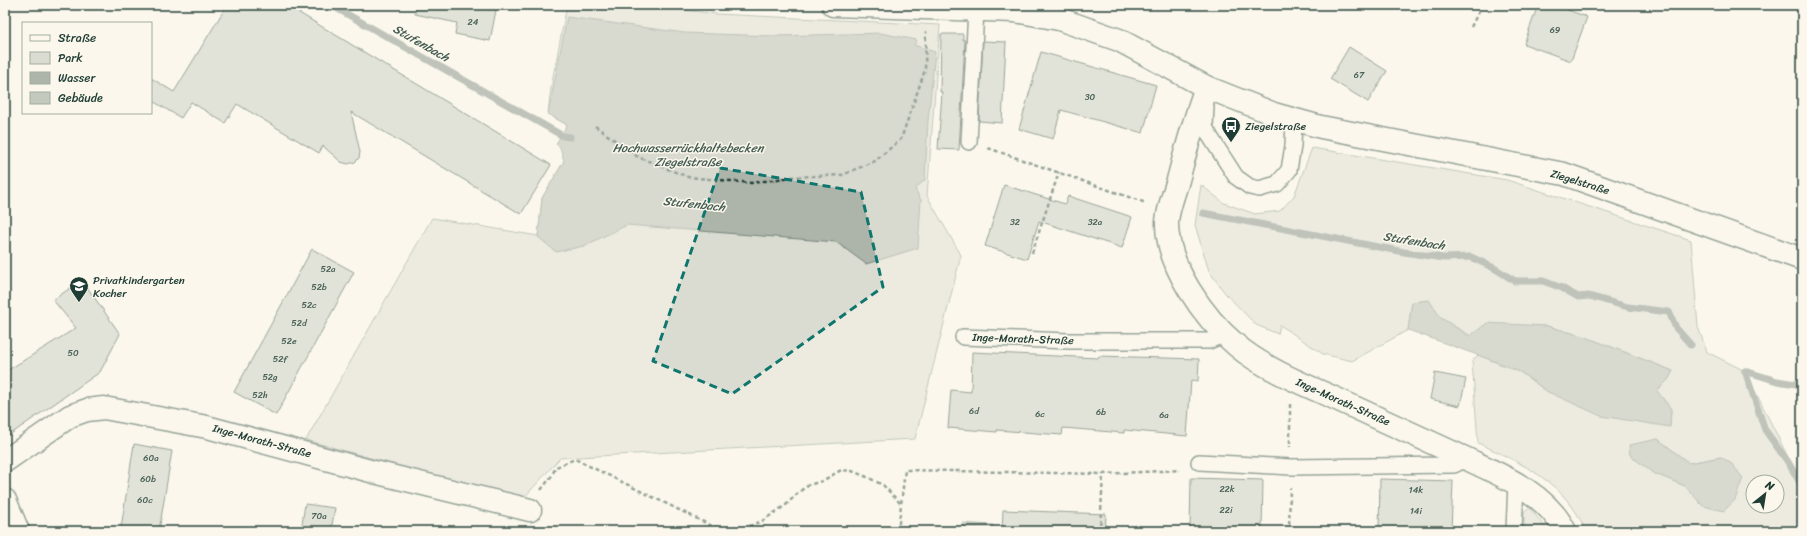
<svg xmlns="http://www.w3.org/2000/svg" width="1807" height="536" font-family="Sriracha,sans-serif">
	<rect width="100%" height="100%" fill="#fbf7ec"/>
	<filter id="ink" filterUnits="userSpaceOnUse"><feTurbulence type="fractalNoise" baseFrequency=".025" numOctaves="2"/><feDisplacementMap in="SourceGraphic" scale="8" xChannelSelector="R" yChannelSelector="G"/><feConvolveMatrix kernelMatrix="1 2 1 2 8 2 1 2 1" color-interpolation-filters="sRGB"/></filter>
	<g filter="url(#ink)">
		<!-- green -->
		<g fill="#dbdcd1" stroke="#7d8c82" fill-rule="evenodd">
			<polygon points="567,5 644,5 716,14 940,25 927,196 961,255 915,439 560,458 522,500 306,440 432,218 538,236 542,198 564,161 576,130 548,114 551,87"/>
			<path d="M1312,148L1507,180L1691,240L1698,327L1707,352L1745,371L1802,485V531H1586C1565,482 1523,464 1478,443L1472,361L1478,355L1520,372L1548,392L1670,426L1671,409L1657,391L1668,380L1673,371L1586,337L1547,326L1471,336L1412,302L1408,330L1352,361L1323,354L1280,325L1278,334L1256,325L1225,293L1209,271L1195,225L1201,185L1224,203L1255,214L1280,211L1294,196ZM1658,439L1689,463L1721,457L1703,506L1685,486L1653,473L1630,455ZM1753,482H1777V506H1753Z"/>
			<polygon points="1529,507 1548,531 1524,531 1524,512"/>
		</g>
		<!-- water -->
		<g fill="#adb4aa" stroke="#74847b">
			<polygon points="567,17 685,33 776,36 880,33 917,40 914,45 935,52 928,121 925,180 915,189 921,200 918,248 866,264 836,242 627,225 584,246 556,252 538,237 542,198 564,161 560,147 556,144 567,125 548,114"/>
			<polygon points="1429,300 1441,318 1470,336 1487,323 1547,326 1586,337 1673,371 1668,380 1657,391 1671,409 1670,427 1601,416 1548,392 1520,372 1494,361 1408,330 1412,302"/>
			<polygon points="1658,439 1689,463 1721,457 1732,464 1743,478 1735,500 1724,511 1703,506 1685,486 1653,473 1630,455 1629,445"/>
			<polygon points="963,523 993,525 993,531 962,531"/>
		</g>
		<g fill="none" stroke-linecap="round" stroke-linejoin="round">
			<!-- stream -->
			<g stroke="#74847b" stroke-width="7">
				<polyline points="338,9 563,136 570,137"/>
				<polyline points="1203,213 1404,252 1443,258 1471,257 1494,268 1515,281 1543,281 1562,288 1578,297 1589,296 1628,307 1669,312 1676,328 1691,345"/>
				<polyline points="1745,371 1765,430 1788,462 1802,486"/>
				<polyline points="1745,371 1777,381 1802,385"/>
			</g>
		</g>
		<!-- building -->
		<g fill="#c4c9be" stroke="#1f3d34">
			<polygon points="227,5 286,5 551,165 521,214 351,112 360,152 359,158 355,162 348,164 341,162 323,146 319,153 237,104 225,123 191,102 181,118 151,100 151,78 174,92"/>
			<polygon points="416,5 497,5 490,41 455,34 457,23 415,14"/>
			<polygon points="1538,5 1554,5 1587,17 1571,61 1524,44"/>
			<polygon points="941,34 963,34 963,40 965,40 959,150 938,149 942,92 940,92"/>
			<polygon points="983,41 1006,42 1002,123 979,121"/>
			<polygon points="1349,47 1387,71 1368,102 1330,79"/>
			<polygon points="1041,52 1156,85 1143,133 1061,110 1053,139 1019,129"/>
			<polygon points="1004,185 1065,204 1068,196 1132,217 1122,248 1039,221 1027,259 985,246"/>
			<polygon points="312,249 354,272 276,415 234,392"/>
			<polygon points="82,280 120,334 100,372 5,438 5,372 76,328 53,300"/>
			<polygon points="972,352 1098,358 1099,356 1199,359 1198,381 1191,380 1187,436 1124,430 1124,433 1063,428 1062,435 997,430 997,432 948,428 951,390 971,392"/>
			<polygon points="1435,373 1466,379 1460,406 1430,399"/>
			<polygon points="134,444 172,451 159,531 140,531 121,528"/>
			<polygon points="1191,478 1263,480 1262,531 1190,531"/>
			<polygon points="1380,479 1453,481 1451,531 1379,531"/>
			<polygon points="305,504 335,508 331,531 301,531"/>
			<polygon points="1003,510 1106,514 1105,531 1002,531"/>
		</g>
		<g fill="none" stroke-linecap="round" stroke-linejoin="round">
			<defs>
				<g id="service">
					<polyline points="1206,106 1205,127 1211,138 1236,177 1250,187 1259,189 1277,184 1289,170 1293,146 1294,119"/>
					<polyline points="969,142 976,10"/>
					<polyline points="963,337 1069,341 1209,341 1225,334"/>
					<polyline points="1199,462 1291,467 1454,465 1466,459"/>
					<polyline points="1514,531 1516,483"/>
				</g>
				<g id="minor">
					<polyline points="833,5 1015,11 1059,19 1119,40 1206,87 1274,114 1321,127 1564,174 1802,259"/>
					<path d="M1206,87C1195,118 1186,149 1178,180C1174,194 1168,208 1167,222C1166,265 1204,318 1236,345C1260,366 1300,383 1330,396C1375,417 1421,438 1467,459C1503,476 1546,493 1565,531"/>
					<polyline points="5,461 70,416 87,410 104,408 207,427 374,472 530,510"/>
					<polyline points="5,500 18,531"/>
				</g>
			</defs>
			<!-- service casing -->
			<use href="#service" stroke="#1f3d34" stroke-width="18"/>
			<!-- minor casing -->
			<use href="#minor" stroke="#1f3d34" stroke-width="25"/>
			<!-- path -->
			<g stroke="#1f3d34" stroke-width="2.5" stroke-dasharray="4 3" stroke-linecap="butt">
				<polyline points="1471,27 1482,5"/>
				<polyline points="595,126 638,157 688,177 752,183 791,177 842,175 875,161 901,139 925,70 926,31"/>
				<polyline points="988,148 1146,203"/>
				<polyline points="1032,253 1059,172"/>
				<polyline points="1290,404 1290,447"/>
				<polyline points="541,490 551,477 556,467 575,459 714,527 747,527 762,521 786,505 800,491 809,485 822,481 841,470 852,471 867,477 883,485 901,504"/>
				<polyline points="898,531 905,470 1103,474 1180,470"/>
				<polyline points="1100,531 1103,474"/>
				<polyline points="1289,531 1290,488"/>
			</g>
			<!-- service -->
			<use href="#service" stroke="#fbf7ec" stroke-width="15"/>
			<!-- minor -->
			<use href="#minor" stroke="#fbf7ec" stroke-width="22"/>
		</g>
	</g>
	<!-- marked area -->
	<path d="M0 0H1807V536H0ZM720,168L861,192L883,287L732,394L653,361Z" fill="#fbf7ec" fill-opacity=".55" fill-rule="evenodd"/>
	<path fill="none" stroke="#0f766e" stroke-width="3" stroke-dasharray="8 5" stroke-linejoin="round" d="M720,168L861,192L883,287L732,394L653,361Z"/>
	<!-- icons -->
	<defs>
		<symbol id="bus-pin" viewBox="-11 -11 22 30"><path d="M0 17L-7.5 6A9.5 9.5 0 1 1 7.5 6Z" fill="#1f3d34" stroke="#fbf7ec"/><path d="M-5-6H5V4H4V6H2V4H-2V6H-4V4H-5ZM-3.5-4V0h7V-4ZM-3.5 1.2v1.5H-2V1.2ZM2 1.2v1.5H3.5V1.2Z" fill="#fff"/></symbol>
		<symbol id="school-pin" viewBox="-11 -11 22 30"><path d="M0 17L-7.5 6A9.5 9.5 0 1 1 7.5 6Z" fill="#1f3d34" stroke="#fbf7ec"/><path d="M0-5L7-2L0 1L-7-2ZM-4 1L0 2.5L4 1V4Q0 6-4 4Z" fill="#fff"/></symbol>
	</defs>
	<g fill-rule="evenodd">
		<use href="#bus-pin" x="1220" y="115" width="22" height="30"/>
		<use href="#school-pin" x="68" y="275" width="22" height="30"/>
	</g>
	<g text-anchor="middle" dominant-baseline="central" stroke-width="3" stroke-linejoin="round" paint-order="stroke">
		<!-- number labels -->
		<g font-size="9" fill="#486056">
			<text x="473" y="22">24</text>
			<text x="1555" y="30">69</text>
			<text x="1359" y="75">67</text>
			<text x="1090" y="97">30</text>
			<text x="1015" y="222">32</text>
			<text x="1095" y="222">32a</text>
			<text x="328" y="269">52a</text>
			<text x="319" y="287">52b</text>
			<text x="309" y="305">52c</text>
			<text x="299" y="323">52d</text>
			<text x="289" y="341">52e</text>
			<text x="73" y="353">50</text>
			<text x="280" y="359">52f</text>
			<text x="270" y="377">52g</text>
			<text x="260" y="395">52h</text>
			<text x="974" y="411">6d</text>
			<text x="1101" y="412">6b</text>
			<text x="1040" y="414">6c</text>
			<text x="1164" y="415">6a</text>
			<text x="151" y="458">60a</text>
			<text x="148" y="479">60b</text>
			<text x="1227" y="489">22k</text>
			<text x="1416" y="490">14k</text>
			<text x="145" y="500">60c</text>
			<text x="1226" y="510">22i</text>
			<text x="1416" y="511">14i</text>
			<text x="319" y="516">70a</text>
		</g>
		<!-- poi labels -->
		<g font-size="11" fill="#1f3d34" stroke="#fbf7ec" text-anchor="start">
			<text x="1245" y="126">Ziegelstraße</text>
			<text x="93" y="280">Privatkindergarten<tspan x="93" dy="13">Kocher</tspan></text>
		</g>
		<!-- street labels -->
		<g font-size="11" fill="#1f3d34" stroke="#fbf7ec">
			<text transform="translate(1580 182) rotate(17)">Ziegelstraße</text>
			<text transform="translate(1023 339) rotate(2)">Inge-Morath-Straße</text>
			<text transform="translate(1343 402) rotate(24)">Inge-Morath-Straße</text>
			<text transform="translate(262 441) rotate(15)">Inge-Morath-Straße</text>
		</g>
		<!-- water labels -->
		<g font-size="12" font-style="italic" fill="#425b52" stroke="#fbf7ec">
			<text transform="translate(421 43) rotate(30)">Stufenbach</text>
			<text x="688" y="148">Hochwasserrückhaltebecken<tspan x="688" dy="14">Ziegelstraße</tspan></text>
			<text transform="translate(694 204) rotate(6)">Stufenbach</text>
			<text transform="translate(1414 241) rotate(9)">Stufenbach</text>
		</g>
	</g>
	<!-- margin -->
	<rect width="1807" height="536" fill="none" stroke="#fbf7ec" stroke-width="20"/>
	<rect x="10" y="10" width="1787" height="516" fill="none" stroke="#1f3d34" stroke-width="1.5" filter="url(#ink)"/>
	<!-- legend -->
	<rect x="22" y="22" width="130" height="92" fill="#fbf7ec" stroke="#a3ada2"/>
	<rect x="30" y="35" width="20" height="6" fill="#fbf7ec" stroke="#a3ada2"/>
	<text x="58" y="42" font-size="12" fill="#1f3d34">Straße</text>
	<rect x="30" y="52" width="20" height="12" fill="#dbdcd1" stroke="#a3ada2"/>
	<text x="58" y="62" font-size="12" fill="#1f3d34">Park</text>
	<rect x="30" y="72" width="20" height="12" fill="#adb4aa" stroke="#a3ada2"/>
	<text x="58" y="82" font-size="12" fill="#1f3d34">Wasser</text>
	<rect x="30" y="92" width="20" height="12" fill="#c4c9be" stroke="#a3ada2"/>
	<text x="58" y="102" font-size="12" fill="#1f3d34">Gebäude</text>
	<!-- north arrow -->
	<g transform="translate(1765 494) rotate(30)"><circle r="19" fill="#fbf7ec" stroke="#a3ada2"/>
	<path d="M0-3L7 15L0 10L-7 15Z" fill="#1f3d34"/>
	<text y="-6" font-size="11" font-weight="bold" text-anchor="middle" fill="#1f3d34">N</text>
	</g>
</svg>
